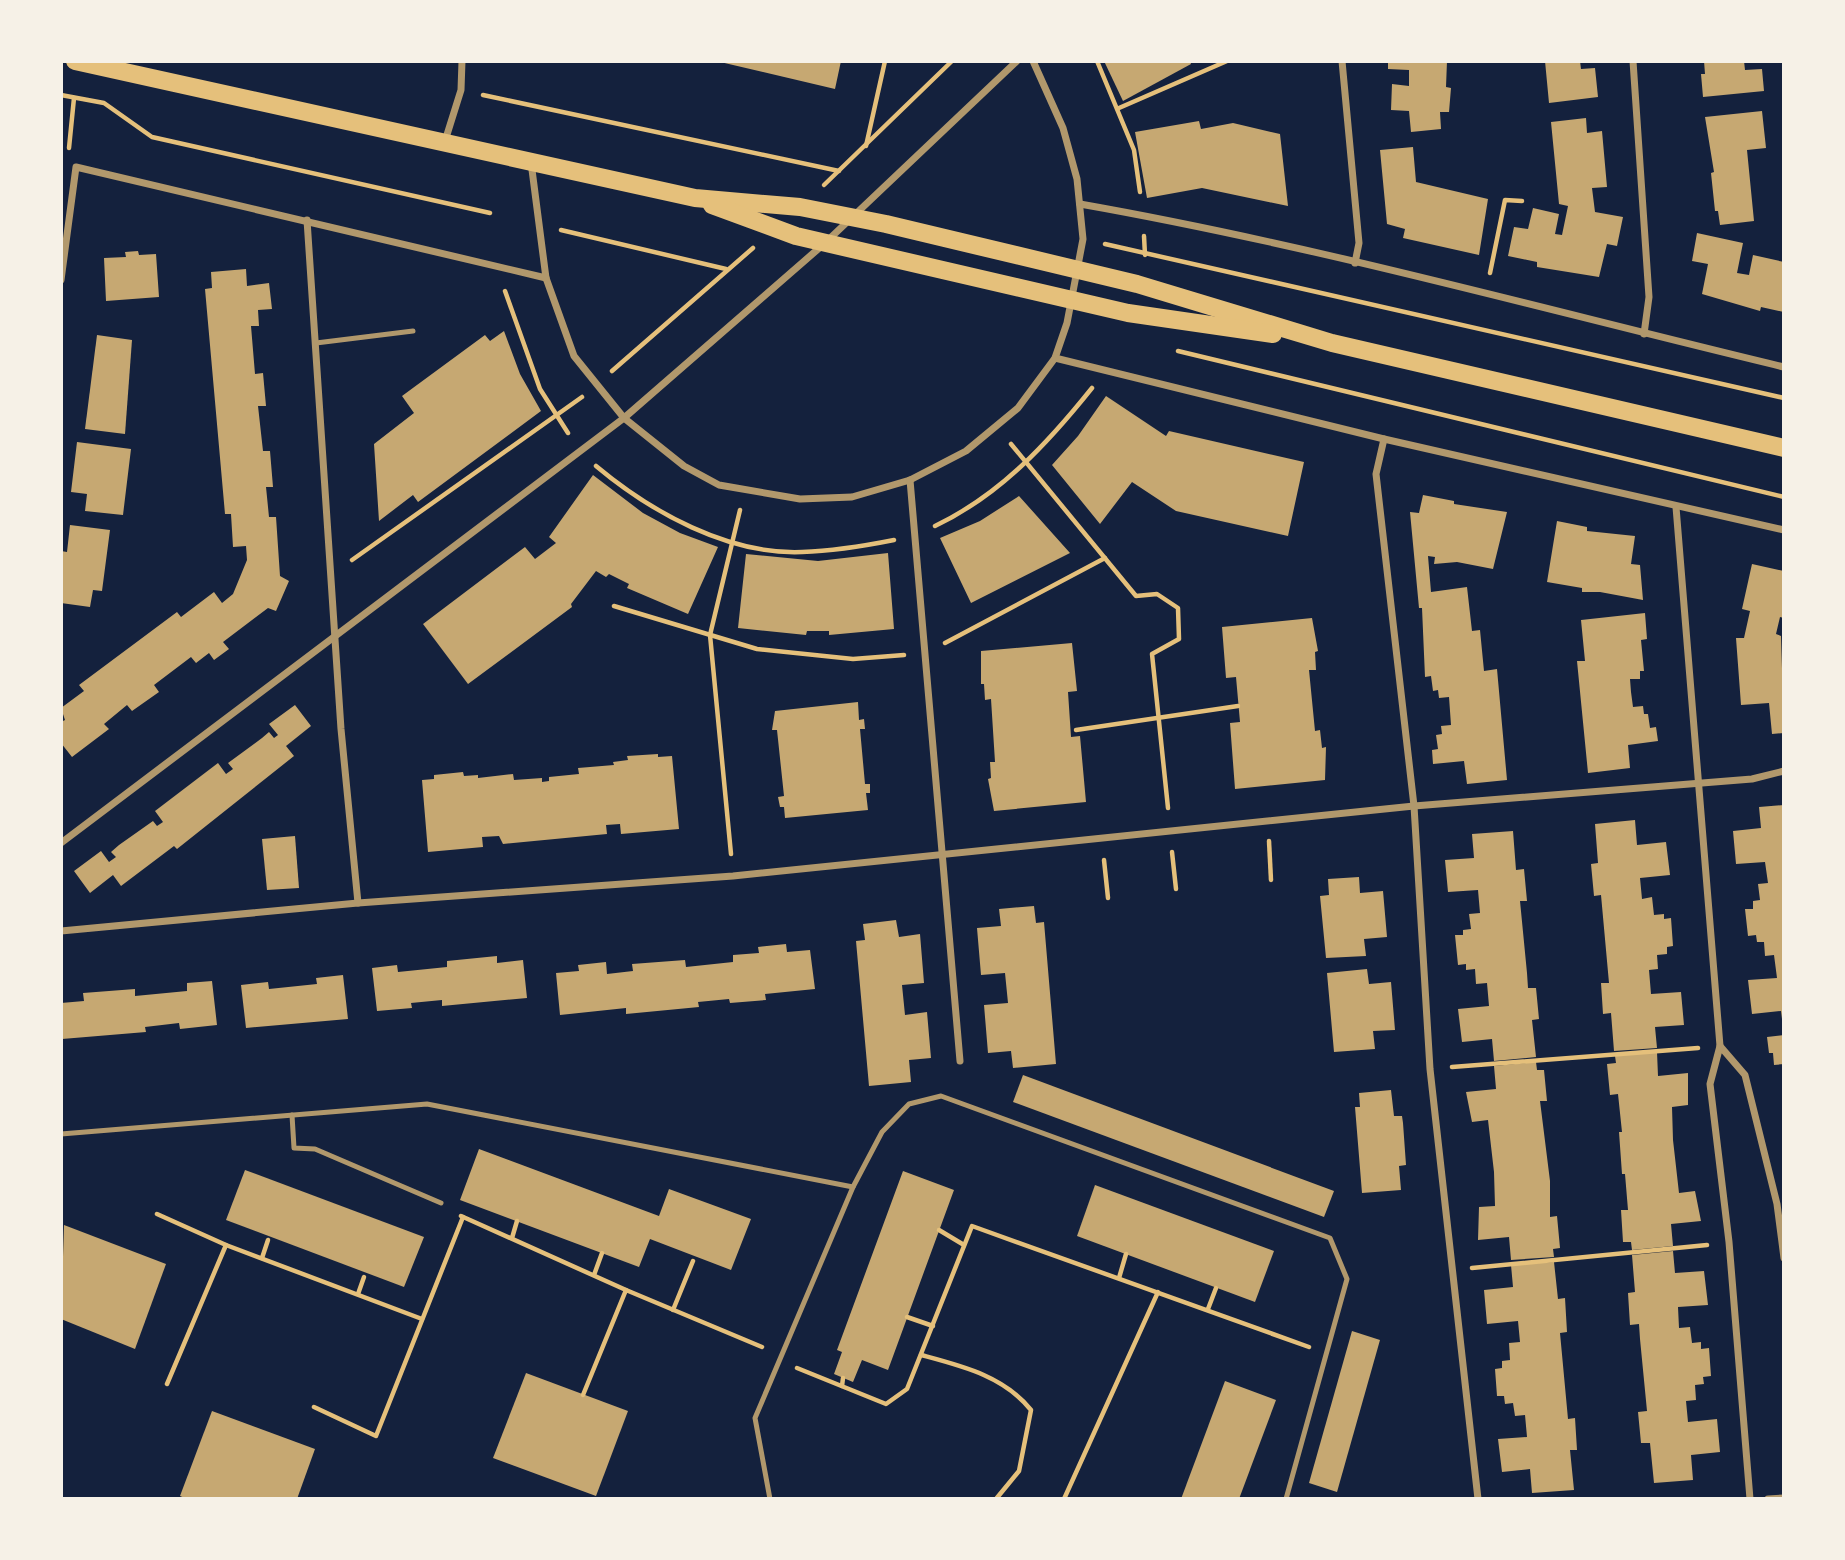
<svg xmlns="http://www.w3.org/2000/svg" width="1845" height="1560" font-family="Quicksand,sans-serif">
	<rect width="100%" height="100%" fill="#14213d"/>
	<!-- building -->
	<g fill="#c6a872">
		<polygon points="716,61 841,61 835,89"/>
		<polygon points="1104,61 1190,61 1191,64 1123,101"/>
		<polygon points="1388,61 1447,61 1446,87 1451,88 1449,112 1440,112 1441,129 1411,132 1409,111 1391,110 1392,84 1409,86 1409,70 1388,69"/>
		<polygon points="1545,61 1580,61 1581,69 1595,68 1598,97 1549,103"/>
		<polygon points="1704,61 1744,61 1745,70 1762,69 1764,91 1703,97 1701,74 1705,74"/>
		<polygon points="1762,111 1766,148 1747,150 1754,221 1720,225 1718,211 1715,211 1711,173 1714,172 1705,117"/>
		<polygon points="1586,118 1587,133 1602,131 1607,187 1592,188 1595,212 1623,217 1617,246 1607,244 1599,277 1537,267 1537,262 1508,256 1514,227 1528,229 1533,208 1559,214 1555,234 1562,235 1568,206 1559,204 1551,122"/>
		<polygon points="1199,121 1201,129 1233,123 1280,134 1288,206 1202,188 1147,198 1135,132"/>
		<polygon points="1413,147 1416,182 1488,199 1479,255 1403,238 1405,229 1387,224 1380,150"/>
		<polygon points="1697,233 1743,243 1737,273 1749,275 1753,255 1784,262 1784,312 1761,307 1760,311 1702,294 1708,264 1692,261"/>
		<polygon points="138,251 139,255 156,254 159,297 106,301 104,258 126,257 125,252"/>
		<polygon points="246,269 247,286 269,283 272,309 258,310 259,326 251,326 255,374 263,373 266,406 258,406 263,451 270,451 273,487 266,487 269,517 276,517 280,576 289,581 276,611 268,608 223,642 229,649 214,660 209,653 196,663 191,657 154,685 159,692 132,711 127,705 104,724 109,729 72,757 61,743 61,722 65,720 61,708 84,691 79,685 177,612 181,617 214,592 222,603 233,594 247,560 246,546 233,547 231,514 225,514 205,289 212,288 211,272"/>
		<polygon points="504,331 520,374 541,411 418,502 413,495 379,521 374,444 414,413 402,396 485,335 490,341"/>
		<polygon points="97,335 132,340 125,434 85,429"/>
		<polygon points="1106,396 1166,436 1169,431 1304,462 1288,536 1176,511 1132,482 1100,524 1052,465 1078,436"/>
		<polygon points="77,442 131,449 123,515 85,511 87,494 71,492"/>
		<polygon points="593,475 643,513 680,533 718,547 688,614 627,588 629,584 609,574 606,577 596,571 571,604 572,607 468,684 423,624 525,547 535,559 556,543 549,537"/>
		<polygon points="1423,495 1454,501 1454,504 1507,512 1493,569 1457,562 1434,564 1435,557 1428,556 1431,592 1467,587 1472,631 1480,630 1484,671 1497,669 1507,780 1467,784 1464,761 1433,764 1432,750 1438,749 1436,735 1442,734 1441,726 1451,725 1449,697 1439,698 1438,690 1433,691 1431,676 1425,677 1422,608 1419,608 1410,512 1419,513"/>
		<polygon points="1019,496 1070,553 971,603 940,538 980,521"/>
		<polygon points="1557,521 1587,527 1587,531 1635,536 1631,564 1640,565 1643,600 1600,592 1582,592 1582,588 1547,582"/>
		<polygon points="70,525 110,530 102,591 93,590 90,607 61,603 61,551 67,552"/>
		<polygon points="888,553 894,629 829,635 829,631 807,631 806,635 738,628 746,554 818,561"/>
		<polygon points="1752,564 1784,571 1784,618 1780,617 1776,634 1781,636 1784,733 1772,734 1769,703 1741,705 1736,638 1744,638 1750,611 1742,609"/>
		<polygon points="1645,613 1647,639 1641,640 1644,671 1640,671 1640,679 1630,679 1631,692 1633,707 1643,706 1644,714 1648,714 1650,728 1656,727 1658,741 1628,745 1630,768 1588,773 1577,661 1585,661 1581,620"/>
		<polygon points="1312,618 1318,651 1315,652 1316,670 1309,670 1315,731 1320,730 1322,748 1326,747 1325,780 1235,789 1230,723 1240,722 1236,677 1226,678 1222,627"/>
		<polygon points="1072,643 1077,691 1068,692 1071,737 1080,736 1086,802 994,811 988,779 991,778 990,762 995,762 991,699 985,700 984,684 981,684 981,651"/>
		<polygon points="858,702 859,720 864,719 865,729 860,729 865,784 870,784 870,793 866,793 868,810 785,818 784,807 780,807 778,797 784,796 777,730 772,730 775,711"/>
		<polygon points="295,705 311,726 286,746 294,756 177,849 174,846 121,886 113,875 90,893 74,871 101,851 109,862 116,857 111,852 119,845 153,821 157,826 163,822 155,811 218,763 226,774 233,769 228,763 262,738 269,732 274,738 278,735 269,724"/>
		<polygon points="658,754 658,757 672,756 679,829 621,834 620,824 606,825 607,834 503,844 499,836 482,837 483,847 428,852 422,780 434,779 434,775 463,772 464,776 478,775 478,778 513,774 514,780 542,778 542,782 549,781 549,777 579,774 578,768 614,765 613,762 628,760 627,756"/>
		<polygon points="1784,805 1784,1019 1782,1019 1781,1011 1752,1014 1748,980 1777,978 1774,955 1765,956 1764,942 1757,942 1756,935 1748,936 1745,909 1753,909 1753,901 1760,900 1758,884 1768,883 1765,862 1736,864 1733,831 1761,828 1759,807"/>
		<polygon points="1635,820 1637,845 1666,842 1670,875 1640,878 1642,899 1652,897 1654,915 1664,914 1664,919 1671,918 1673,946 1667,947 1667,954 1657,955 1658,969 1649,970 1651,994 1681,992 1684,1025 1655,1027 1657,1048 1614,1051 1611,1013 1603,1014 1601,983 1609,983 1601,895 1594,896 1591,864 1598,863 1595,824"/>
		<polygon points="1513,831 1516,870 1524,869 1527,901 1520,901 1527,973 1528,988 1536,988 1539,1019 1532,1020 1536,1057 1494,1061 1492,1039 1462,1042 1458,1009 1489,1006 1487,983 1476,984 1475,969 1466,970 1466,964 1458,965 1455,935 1463,935 1463,930 1471,929 1469,914 1480,913 1478,890 1448,892 1445,860 1474,858 1472,834"/>
		<polygon points="295,836 299,888 267,890 262,839"/>
		<polygon points="1359,877 1360,893 1383,891 1387,937 1364,939 1366,956 1326,958 1320,896 1329,895 1328,879"/>
		<polygon points="1034,906 1036,923 1044,922 1056,1064 1013,1068 1011,1051 988,1053 984,1005 1008,1003 1005,973 981,975 977,928 1001,926 999,909"/>
		<polygon points="896,920 899,937 920,934 924,983 902,985 905,1015 927,1012 931,1058 909,1060 911,1082 869,1086 856,941 865,940 863,924"/>
		<polygon points="786,944 787,952 810,950 815,989 765,994 766,1000 730,1003 729,999 698,1002 699,1007 626,1014 626,1008 560,1015 556,973 579,971 578,965 606,962 607,974 633,971 632,964 685,960 686,967 733,962 733,955 759,953 758,947"/>
		<polygon points="497,956 497,963 523,960 527,998 442,1006 442,1000 411,1003 412,1008 377,1011 372,968 397,965 398,972 447,967 447,961"/>
		<polygon points="1367,969 1369,984 1391,982 1395,1030 1373,1031 1375,1049 1334,1052 1327,973"/>
		<polygon points="343,975 348,1019 246,1028 241,985 268,982 269,989 317,984 316,978"/>
		<polygon points="212,981 217,1025 180,1029 179,1023 145,1027 146,1032 62,1039 61,1003 84,1001 83,993 135,989 135,996 187,991 187,983"/>
		<polygon points="1784,1035 1784,1064 1774,1065 1773,1053 1769,1053 1767,1037"/>
		<polygon points="1657,1052 1658,1076 1688,1073 1688,1105 1672,1107 1673,1140 1679,1193 1695,1191 1701,1221 1671,1224 1673,1246 1632,1250 1631,1242 1623,1242 1621,1210 1628,1210 1625,1174 1622,1174 1619,1132 1622,1132 1618,1094 1610,1095 1607,1064 1616,1063 1615,1056"/>
		<polygon points="1536,1062 1537,1070 1544,1070 1547,1101 1540,1101 1550,1181 1550,1217 1557,1216 1560,1248 1553,1249 1554,1257 1511,1260 1509,1237 1478,1240 1479,1207 1495,1206 1494,1172 1488,1120 1472,1122 1466,1092 1496,1089 1494,1066"/>
		<polygon points="1023,1075 1334,1191 1324,1217 1013,1102"/>
		<polygon points="1391,1090 1394,1116 1402,1116 1403,1123 1406,1165 1399,1166 1401,1190 1362,1193 1355,1107 1360,1107 1359,1093"/>
		<polygon points="479,1149 659,1216 669,1189 751,1219 731,1270 650,1239 639,1267 460,1200"/>
		<polygon points="245,1170 424,1237 404,1287 226,1220"/>
		<polygon points="903,1171 954,1190 888,1370 862,1360 853,1382 834,1374 842,1352 837,1350"/>
		<polygon points="1095,1185 1274,1251 1255,1302 1077,1236"/>
		<polygon points="64,1225 166,1264 135,1349 61,1319"/>
		<polygon points="1673,1251 1675,1273 1704,1271 1708,1305 1678,1307 1679,1328 1690,1327 1692,1343 1701,1342 1701,1349 1709,1348 1711,1376 1703,1377 1704,1384 1695,1385 1696,1400 1686,1401 1688,1422 1717,1419 1720,1452 1691,1455 1693,1480 1654,1483 1650,1443 1641,1443 1638,1412 1647,1411 1640,1339 1639,1324 1630,1325 1628,1293 1635,1292 1632,1255"/>
		<polygon points="1554,1262 1558,1299 1565,1298 1567,1332 1560,1333 1568,1419 1575,1418 1577,1450 1570,1450 1574,1490 1532,1493 1530,1469 1502,1472 1498,1439 1527,1437 1525,1415 1515,1416 1513,1403 1505,1404 1504,1396 1497,1396 1495,1369 1502,1368 1502,1361 1510,1360 1509,1343 1520,1342 1518,1321 1487,1324 1484,1290 1513,1287 1511,1265"/>
		<polygon points="1352,1331 1380,1340 1337,1492 1309,1483"/>
		<polygon points="526,1373 628,1411 596,1496 493,1458"/>
		<polygon points="1225,1381 1276,1400 1239,1499 1181,1499"/>
		<polygon points="212,1411 315,1449 297,1499 187,1499 180,1496"/>
	</g>
	<g fill="none" stroke-linecap="round" stroke-linejoin="round">
		<!-- path -->
		<g stroke="#e5c07b" stroke-width="4.5">
			<polyline points="1097,61 1134,150 1140,192"/>
			<polyline points="61,95 104,103 152,137 490,213"/>
			<polyline points="483,95 839,171"/>
			<polyline points="1119,108 1227,61"/>
			<polyline points="866,146 885,61"/>
			<polyline points="69,148 74,98"/>
			<polyline points="824,185 952,61"/>
			<polyline points="561,230 726,269"/>
			<polyline points="1144,236 1145,255"/>
			<polyline points="1105,244 1784,398"/>
			<polyline points="1490,273 1505,200 1522,201"/>
			<polyline points="505,291 540,389 568,433"/>
			<polyline points="1178,351 1784,497"/>
			<polyline points="612,371 753,248"/>
			<polyline points="1011,444 1136,596 1157,594 1178,608 1179,639 1152,654 1168,808"/>
			<path d="M596,466C651,512 728,555 802,552C833,551 864,546 894,540"/>
			<path d="M935,526C1000,495 1048,443 1092,388"/>
			<polyline points="352,560 582,397"/>
			<polyline points="614,606 757,649 853,659 904,655"/>
			<polyline points="945,643 1105,558"/>
			<polyline points="1076,730 1238,706"/>
			<polyline points="1269,841 1271,880"/>
			<polyline points="1172,852 1176,889"/>
			<polyline points="731,854 710,635 740,510"/>
			<polyline points="1104,860 1108,898"/>
			<polyline points="1452,1067 1698,1048"/>
			<polyline points="157,1214 226,1245 422,1319"/>
			<polyline points="461,1216 626,1290"/>
			<polyline points="939,1230 964,1245"/>
			<polyline points="512,1238 517,1221"/>
			<polyline points="262,1258 268,1240"/>
			<polyline points="1472,1268 1707,1245"/>
			<polyline points="594,1275 602,1253"/>
			<polyline points="1119,1278 1126,1254"/>
			<polyline points="358,1294 364,1277"/>
			<polyline points="1208,1309 1216,1288"/>
			<polyline points="673,1310 693,1261"/>
			<polyline points="907,1317 933,1326"/>
			<path d="M921,1355C962,1366 1004,1376 1031,1410L1019,1471L996,1499"/>
			<polyline points="797,1368 886,1404 907,1389 972,1226 1309,1347"/>
			<polyline points="167,1384 226,1245"/>
			<polyline points="842,1386 843,1378"/>
			<polyline points="583,1395 626,1290 762,1347"/>
			<polyline points="314,1407 376,1436 463,1217"/>
			<polyline points="1064,1499 1158,1292"/>
		</g>
		<!-- service -->
		<g stroke="#b1986c" stroke-width="5">
			<polyline points="316,343 413,331"/>
			<polyline points="292,1115 294,1148 315,1149 441,1203"/>
			<polyline points="61,1134 427,1104 853,1187"/>
			<polyline points="770,1499 755,1418 853,1187 882,1132 909,1104 941,1096 1330,1238 1347,1279 1286,1499"/>
		</g>
		<!-- minor -->
		<g stroke="#b1986c" stroke-width="7">
			<polyline points="1342,61 1359,243 1355,263"/>
			<polyline points="1633,61 1649,297 1644,334"/>
			<polyline points="445,141 461,90 462,61"/>
			<polyline points="531,162 546,278 574,356 624,418 684,466 719,485 800,499 852,497 910,480 966,451 1018,408 1055,358 1067,323 1083,239 1077,179 1063,128 1033,61"/>
			<path d="M1080,204C1318,246 1550,311 1784,367"/>
			<polyline points="307,220 341,729 358,903"/>
			<polyline points="61,280 76,167 546,278"/>
			<polyline points="1055,358 1384,439 1784,530"/>
			<polyline points="1384,439 1376,474 1414,806 1430,1069 1478,1499"/>
			<polyline points="910,480 960,1061"/>
			<polyline points="1676,507 1720,1046"/>
			<polyline points="61,843 624,418 825,243 1017,61"/>
			<polyline points="61,931 358,903 733,876 1414,806 1752,779 1784,771"/>
			<polyline points="1750,1499 1729,1242 1710,1084 1720,1046 1745,1075 1777,1204 1784,1258"/>
			<polyline points="1768,1499 1784,1498"/>
		</g>
		<!-- primary -->
		<g stroke="#e5c07b" stroke-width="18">
			<polyline points="75,61 695,198 800,207 886,224 1137,284 1332,343 1784,448"/>
			<polyline points="712,205 796,236 1128,313 1273,334"/>
		</g>
	</g>
	<!-- border -->
	<rect width="1845" height="1560" fill="none" stroke="#f6f1e7" stroke-width="126"/>
</svg>
